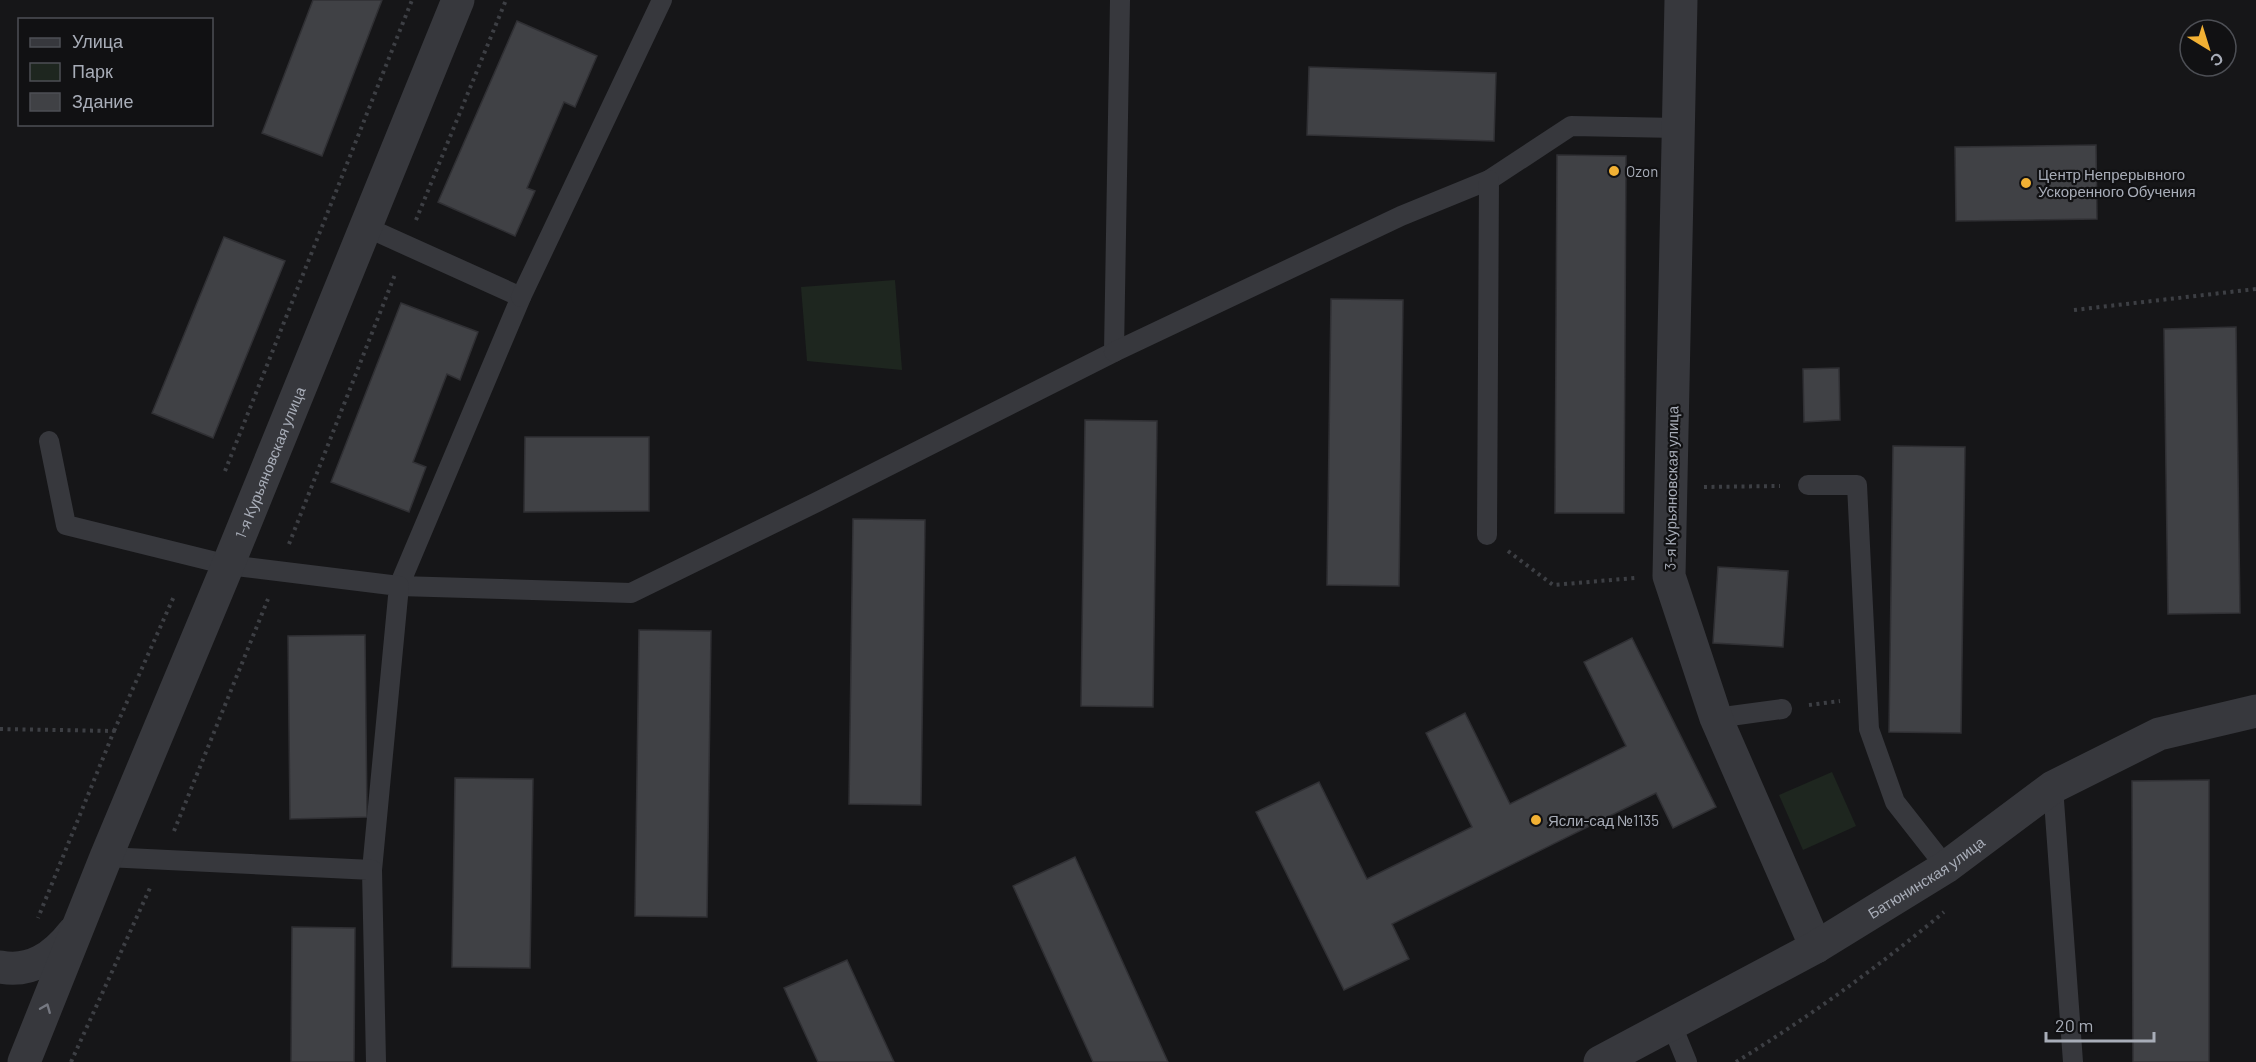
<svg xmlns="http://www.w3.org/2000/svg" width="2256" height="1062" font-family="Barlow,sans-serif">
	<rect width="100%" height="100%" fill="#161618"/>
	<!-- green -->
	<g fill="#1e261f">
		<polygon points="895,280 902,370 807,361 801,287"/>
		<polygon points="1832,772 1856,826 1803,850 1779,795"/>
	</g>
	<!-- building -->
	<g fill="#404145" stroke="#303034" stroke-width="1.5">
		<polygon points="313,0 382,0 322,156 262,133"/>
		<polygon points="517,21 597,56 575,107 564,102 527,188 535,191 515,236 438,202"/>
		<polygon points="1309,67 1496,73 1494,141 1307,135"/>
		<polygon points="2096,145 2097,219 1956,221 1955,147"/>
		<polygon points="1557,155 1626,156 1624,513 1555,513"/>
		<polygon points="224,237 285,261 213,438 152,413"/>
		<polygon points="1331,299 1403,300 1399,586 1327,585"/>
		<polygon points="401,303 478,332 460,380 447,374 413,462 426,467 409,512 331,482"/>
		<polygon points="2236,327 2240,613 2168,614 2164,329"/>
		<polygon points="1839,368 1840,420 1804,422 1803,369"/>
		<polygon points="1085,420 1157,421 1153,707 1081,706"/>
		<polygon points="525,437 649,437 649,511 524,512"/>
		<polygon points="1893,446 1965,447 1961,733 1889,732"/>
		<polygon points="853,519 925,520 921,805 849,804"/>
		<polygon points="1718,567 1788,571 1783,647 1713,643"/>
		<polygon points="639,630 711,631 707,917 635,916"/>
		<polygon points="365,635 367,817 290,819 288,636"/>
		<polygon points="1632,638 1716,807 1673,828 1656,793 1392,924 1409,959 1344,990 1256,812 1319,782 1367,879 1472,827 1426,733 1465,713 1510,804 1626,746 1584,662"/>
		<polygon points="455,778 533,779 530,968 452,967"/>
		<polygon points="2209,780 2209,1062 2133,1062 2132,781"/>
		<polygon points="1075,857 1168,1062 1093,1062 1013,886"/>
		<polygon points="292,927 355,928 354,1062 291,1062"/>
		<polygon points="847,960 894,1062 818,1062 784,988"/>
	</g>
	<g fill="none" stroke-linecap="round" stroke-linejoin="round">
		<!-- path -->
		<g stroke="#3d3f44" stroke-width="4" stroke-dasharray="3 4.5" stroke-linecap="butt">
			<polyline points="416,220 506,0"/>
			<polyline points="2074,310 2256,289"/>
			<polyline points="225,471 412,0"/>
			<polyline points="1704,487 1780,486"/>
			<polyline points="289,544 396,272"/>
			<polyline points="1508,551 1553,585 1635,578"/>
			<polyline points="1809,705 1840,701"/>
			<polyline points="0,729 114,731 38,918"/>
			<polyline points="114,731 175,594"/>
			<polyline points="174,831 268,599"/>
			<polyline points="71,1062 150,888"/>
			<path d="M1736,1062C1809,1017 1878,967 1944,912"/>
		</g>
		<!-- service -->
		<g stroke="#37383d" stroke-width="20">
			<polyline points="366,227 521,297 399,586 631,593 817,502 1114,352 1120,0"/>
			<polyline points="521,297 662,0"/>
			<polyline points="1114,352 1401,216 1489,180 1571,126 1678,128"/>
			<polyline points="49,441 66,525 228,565 399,586 372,870"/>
			<polyline points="1808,485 1857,485 1869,729 1895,802 1946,867"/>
			<polyline points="1487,535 1489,180"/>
			<polyline points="1716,718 1782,709"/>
			<polyline points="2053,787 2073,1062"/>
			<polyline points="106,857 372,870 376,1062"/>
			<polyline points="1671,1023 1687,1062"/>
		</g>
		<!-- minor -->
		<g stroke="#37383d" stroke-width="33">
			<polyline points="1681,0 1669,576 1716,718 1816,947"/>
			<path d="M0,967C31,973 54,957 73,933"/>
			<path id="s1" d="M24,1062L106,857L228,565L458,0"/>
			<path id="s2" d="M1600,1062L1816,947L1946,867L2053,787L2159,734L2256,711"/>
		</g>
	</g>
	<!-- one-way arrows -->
	<defs><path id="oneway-chevron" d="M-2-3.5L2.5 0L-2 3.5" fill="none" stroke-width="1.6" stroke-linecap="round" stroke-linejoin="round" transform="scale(1.5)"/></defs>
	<use stroke="#757881" href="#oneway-chevron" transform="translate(46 1008) rotate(-68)"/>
	<!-- markers -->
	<g fill="#f2b134" stroke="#111113" stroke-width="2">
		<circle cx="1614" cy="171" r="6"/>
		<circle cx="2026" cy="183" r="6"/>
		<circle cx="1536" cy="820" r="6"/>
	</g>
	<g text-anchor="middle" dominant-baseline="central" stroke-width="4.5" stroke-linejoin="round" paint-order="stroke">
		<!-- poi labels -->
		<g font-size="15" fill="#a8adb8" stroke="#111113" text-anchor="start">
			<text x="1626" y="171">Ozon</text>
			<text x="2038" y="174">Центр Непрерывного<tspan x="2038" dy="17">Ускоренного Обучения</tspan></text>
			<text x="1548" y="820">Ясли-сад №1135</text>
		</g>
		<!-- street labels -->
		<g font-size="15" fill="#a8adb8" stroke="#111113">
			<text stroke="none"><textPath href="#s1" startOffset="648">1-я Курьяновская улица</textPath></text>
			<text transform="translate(1671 488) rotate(-89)">3-я Курьяновская улица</text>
			<text stroke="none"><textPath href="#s2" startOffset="375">Батюнинская улица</textPath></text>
		</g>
	</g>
	<!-- legend -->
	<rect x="18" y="18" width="195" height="108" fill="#111113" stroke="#4d4f55" stroke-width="1.5"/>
	<rect x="30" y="38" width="30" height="9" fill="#37383d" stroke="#4d4f55" stroke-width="1.5"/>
	<text x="72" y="48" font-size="18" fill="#a8adb8">Улица</text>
	<rect x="30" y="63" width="30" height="18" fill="#1e261f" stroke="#4d4f55" stroke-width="1.5"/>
	<text x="72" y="78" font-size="18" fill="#a8adb8">Парк</text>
	<rect x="30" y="93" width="30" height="18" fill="#404145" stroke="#4d4f55" stroke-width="1.5"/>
	<text x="72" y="108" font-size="18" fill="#a8adb8">Здание</text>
	<!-- north arrow -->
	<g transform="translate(2208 48) rotate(142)"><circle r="28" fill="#111113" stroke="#4d4f55" stroke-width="1.5"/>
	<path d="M0-4.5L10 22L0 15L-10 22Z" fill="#f2b134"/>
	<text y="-9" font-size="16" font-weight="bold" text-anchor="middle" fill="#a8adb8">С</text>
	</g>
	<!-- scale -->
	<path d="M2046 1032v9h108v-9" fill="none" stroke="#a8adb8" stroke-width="3"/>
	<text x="2055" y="1032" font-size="18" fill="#a8adb8" stroke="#111113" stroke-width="4.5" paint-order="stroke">20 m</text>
</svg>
